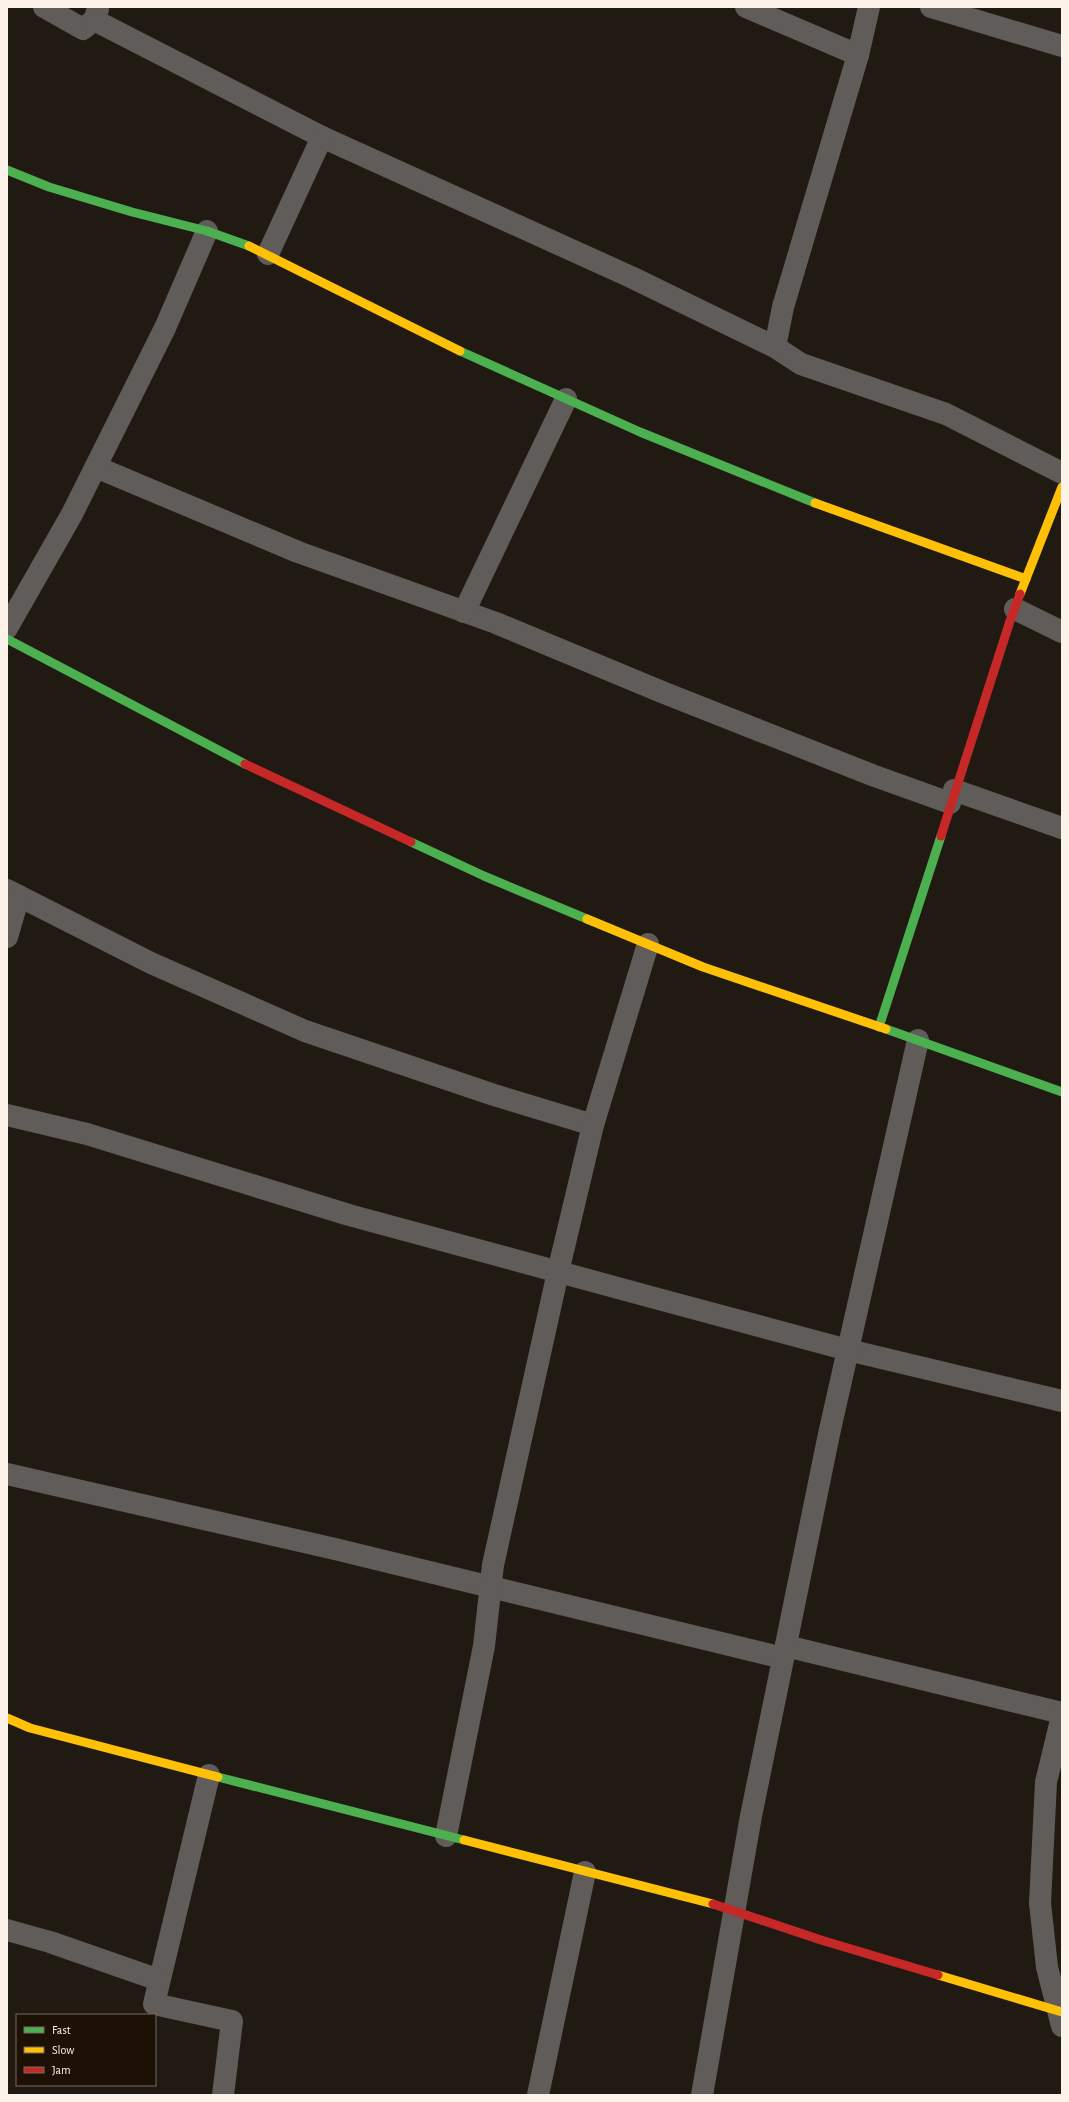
<svg xmlns="http://www.w3.org/2000/svg" width="1069" height="2102" font-family="'Alegreya Sans',sans-serif">
	<rect width="100%" height="100%" fill="#211a12"/>
	<g fill="none" stroke-linecap="round" stroke-linejoin="round">
		<!-- street -->
		<g stroke="#605c59" stroke-width="22">
			<polyline points="44,7 83,29 94,20 98,9"/>
			<polyline points="746,7 858,55"/>
			<polyline points="931,7 1062,46"/>
			<polyline points="94,20 322,137 631,277 775,347 801,364 946,414 1062,473"/>
			<polyline points="268,254 322,137"/>
			<polyline points="775,347 783,307 858,55 869,7"/>
			<polyline points="96,467 298,552 496,623 662,692 872,775 950,803"/>
			<polyline points="1015,609 1062,632"/>
			<polyline points="464,612 566,399"/>
			<polyline points="7,628 72,514 165,328 207,231"/>
			<polyline points="954,790 1062,828"/>
			<polyline points="7,890 151,963 305,1031 494,1095 593,1125"/>
			<polyline points="7,937 19,896"/>
			<polyline points="7,1115 87,1134 349,1215 651,1297 848,1350 1062,1401"/>
			<polyline points="7,1474 335,1549 783,1658"/>
			<polyline points="786,1646 1062,1713"/>
			<polyline points="1062,1716 1046,1782 1040,1903 1047,1967 1062,2026"/>
			<polyline points="209,1775 154,2004 232,2021 223,2095"/>
			<polyline points="446,1836 484,1646 493,1565 558,1272 593,1125 648,944"/>
			<polyline points="7,1930 50,1942 159,1980"/>
			<polyline points="538,2095 585,1872"/>
			<polyline points="702,2095 751,1816 829,1434 918,1040"/>
		</g>
		<!-- fast -->
		<g stroke="#4caf50" stroke-width="9">
			<polyline points="7,170 49,187 132,212 207,231 249,246"/>
			<polyline points="460,351 640,432 815,503"/>
			<polyline points="7,639 245,764"/>
			<polyline points="411,842 484,876 587,919"/>
			<polyline points="879,1027 941,836"/>
			<polyline points="886,1029 1062,1092"/>
			<polyline points="218,1777 464,1840"/>
		</g>
		<!-- slow -->
		<g stroke="#ffc107" stroke-width="9">
			<polyline points="249,246 460,351"/>
			<polyline points="815,503 1026,579"/>
			<polyline points="1020,594 1062,487"/>
			<polyline points="587,919 703,967 886,1029"/>
			<polyline points="7,1718 30,1728 218,1777"/>
			<polyline points="464,1840 713,1904"/>
			<polyline points="938,1975 1062,2012"/>
		</g>
		<!-- jam -->
		<g stroke="#c62828" stroke-width="9">
			<polyline points="245,764 411,842"/>
			<polyline points="941,836 1010,621 1020,594"/>
			<polyline points="713,1904 821,1940 938,1975"/>
		</g>
	</g>
	<!-- border -->
	<rect width="1069" height="2102" fill="none" stroke="#fcf2e9" stroke-width="16"/>
	<!-- legend -->
	<rect x="16" y="2014" width="140" height="72" fill="#1d1105" stroke="#766b60"/>
	<rect x="24" y="2027" width="20" height="6" fill="#4caf50" stroke="#766b60"/>
	<text x="52" y="2034" font-size="12" fill="#fcf2e9">Fast</text>
	<rect x="24" y="2047" width="20" height="6" fill="#ffc107" stroke="#766b60"/>
	<text x="52" y="2054" font-size="12" fill="#fcf2e9">Slow</text>
	<rect x="24" y="2067" width="20" height="6" fill="#c62828" stroke="#766b60"/>
	<text x="52" y="2074" font-size="12" fill="#fcf2e9">Jam</text>
</svg>
